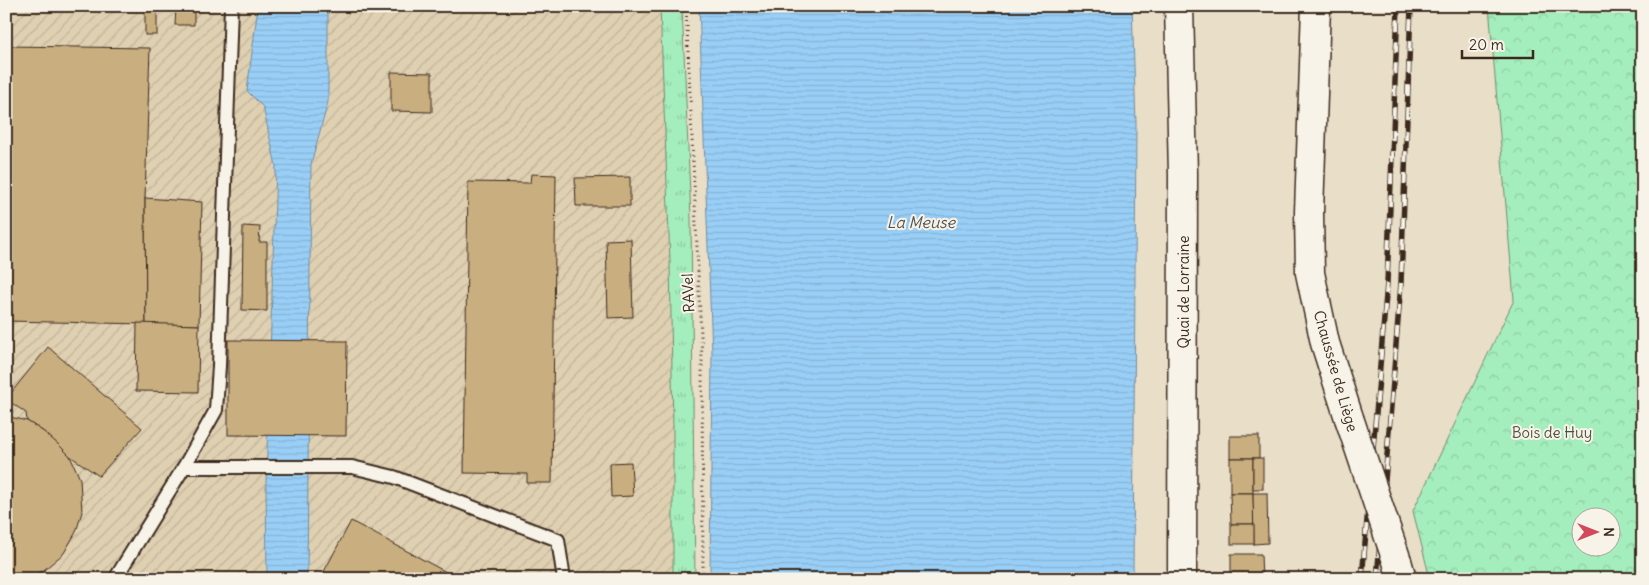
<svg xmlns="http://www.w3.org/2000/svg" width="1649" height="585" font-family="Delius,sans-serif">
	<defs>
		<pattern id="industrial-furrows" width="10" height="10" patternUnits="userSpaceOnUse" patternTransform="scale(1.25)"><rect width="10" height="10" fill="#dfd0b2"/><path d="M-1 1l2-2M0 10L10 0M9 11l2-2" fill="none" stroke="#c0b399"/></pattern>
		<pattern id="grass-tufts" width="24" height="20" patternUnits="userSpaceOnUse" patternTransform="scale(1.25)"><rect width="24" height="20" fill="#a4eebd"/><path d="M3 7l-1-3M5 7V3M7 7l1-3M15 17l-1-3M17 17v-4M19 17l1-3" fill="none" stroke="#8ecca2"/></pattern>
		<pattern id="forest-crowns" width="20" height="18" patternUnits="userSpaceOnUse" patternTransform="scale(1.25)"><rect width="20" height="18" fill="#a4eebd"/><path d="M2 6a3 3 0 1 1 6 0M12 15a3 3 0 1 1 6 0" fill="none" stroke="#8ecca2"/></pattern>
		<pattern id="water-rules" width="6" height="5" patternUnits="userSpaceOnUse" patternTransform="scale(1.25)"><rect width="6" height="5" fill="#99cff7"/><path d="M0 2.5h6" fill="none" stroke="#85b2d3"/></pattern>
	</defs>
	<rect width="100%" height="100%" fill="#e9dec8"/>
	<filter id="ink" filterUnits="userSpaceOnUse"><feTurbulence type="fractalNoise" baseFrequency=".02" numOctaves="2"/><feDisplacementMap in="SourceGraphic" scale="10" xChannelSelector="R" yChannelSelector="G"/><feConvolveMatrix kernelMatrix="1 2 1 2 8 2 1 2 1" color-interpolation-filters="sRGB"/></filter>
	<g filter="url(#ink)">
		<!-- industrial -->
		<polygon fill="url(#industrial-furrows)" points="6,6 660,6 670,261 673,427 673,579 6,579"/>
		<!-- grass -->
		<polygon fill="url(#grass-tufts)" stroke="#708c6e" points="660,6 682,6 691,219 695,579 673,579 673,427 670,261"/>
		<!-- forest -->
		<path fill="url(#forest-crowns)" stroke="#708c6e" fill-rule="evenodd" d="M1489,6H1643V579H1430L1413,511L1514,300ZM1582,518H1612V548H1582Z"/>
		<!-- water -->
		<g fill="url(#water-rules)" stroke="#738da0">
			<polygon points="258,6 328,6 328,102 311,164 307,579 267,579 266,483 276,166 263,107 247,91"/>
			<polygon points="699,6 1132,6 1136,123 1133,579 710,579 712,353"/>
		</g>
		<!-- building -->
		<g fill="#c9ae7f" stroke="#3b2a1e">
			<rect x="145" y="6" width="12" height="29"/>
			<polygon points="176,6 194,6 194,25 175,25"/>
			<polygon points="6,46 150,48 145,198 146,324 6,321"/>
			<polygon points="391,72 432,73 432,112 391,111"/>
			<polygon points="531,174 556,175 552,483 527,483 527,474 464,473 468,182 530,183"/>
			<polygon points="630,177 630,206 576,206 575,178"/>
			<polygon points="145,198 202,202 199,325 146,324"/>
			<polygon points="243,226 260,227 259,242 267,242 267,311 242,310"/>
			<polygon points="631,239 633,317 608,318 606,240"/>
			<polygon points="137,323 199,325 198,392 136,391"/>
			<polygon points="228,340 347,341 346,436 228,435"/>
			<polygon points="48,347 142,428 99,476 70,456 44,432 27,421 26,413 6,399"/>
			<polygon points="6,416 27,421 44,432 59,445 70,456 80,479 82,512 76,532 64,553 44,570 29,579 6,579"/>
			<rect x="1230" y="436" width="29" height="22"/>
			<rect x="1230" y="458" width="23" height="35"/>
			<rect x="1253" y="458" width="10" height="31"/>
			<polygon points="631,462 633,496 611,497 610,463"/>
			<polygon points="1230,493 1253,493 1254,524 1231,524"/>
			<polygon points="1253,493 1267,493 1268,543 1254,544"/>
			<polygon points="351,521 459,579 320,579"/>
			<rect x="1231" y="524" width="23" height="20"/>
			<polygon points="1231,554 1261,554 1262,579 1231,579"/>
			<polygon points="44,570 45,578 77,577 77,579 29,579"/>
		</g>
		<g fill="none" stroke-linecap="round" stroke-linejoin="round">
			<defs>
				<g id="lane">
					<polyline points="184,467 352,467 394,477 558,540 564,579"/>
					<polyline points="115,579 184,467 216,410 219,366 231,6"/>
				</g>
				<g id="secondary">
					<polyline points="1179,6 1183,174 1182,579"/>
					<polyline points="1316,6 1309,212 1310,273 1325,343 1349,418"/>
					<polyline points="1397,561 1402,579"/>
				</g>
			</defs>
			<!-- lane casing -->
			<use href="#lane" stroke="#3b2a1e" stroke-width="16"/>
			<!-- secondary casing -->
			<use href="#secondary" stroke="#3b2a1e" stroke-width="31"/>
			<!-- path -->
			<polyline stroke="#3b2a1e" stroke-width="3" stroke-dasharray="1 4" stroke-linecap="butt" points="686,6 702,357 703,579"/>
			<!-- lane -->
			<use href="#lane" stroke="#f7f3e8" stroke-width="12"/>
			<!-- secondary -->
			<use href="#secondary" stroke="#f7f3e8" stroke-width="28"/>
			<defs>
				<g id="rail">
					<polyline points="1362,579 1387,283 1398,6"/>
					<polyline points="1377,579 1401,283 1411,6"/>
				</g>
			</defs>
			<!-- rail casing -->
			<use href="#rail" stroke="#3b2a1e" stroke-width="5.5"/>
			<!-- rail -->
			<use href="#rail" stroke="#f7f3e8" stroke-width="4" stroke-dasharray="11" stroke-linecap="butt"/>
			<defs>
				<polyline id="secondary-bridge" points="1349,418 1397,561"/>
			</defs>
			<!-- secondary-bridge casing -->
			<use href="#secondary-bridge" stroke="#3b2a1e" stroke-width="31" stroke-linecap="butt"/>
			<!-- secondary-bridge -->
			<use href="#secondary-bridge" stroke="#f7f3e8" stroke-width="28"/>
		</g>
	</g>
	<g text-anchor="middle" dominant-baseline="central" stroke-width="4" stroke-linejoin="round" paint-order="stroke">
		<!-- street labels -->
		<g font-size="15" fill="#3b2a1e" stroke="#f7f3e8">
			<text transform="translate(1183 292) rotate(-90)">Quai de Lorraine</text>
			<text transform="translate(688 293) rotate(-93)">RAVel</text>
			<text transform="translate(1336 371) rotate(74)">Chaussée de Liège</text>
		</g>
		<!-- park labels -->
		<g font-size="15" fill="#50513e" stroke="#f7f3e8">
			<text x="1552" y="432">Bois de Huy</text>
		</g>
		<!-- water labels -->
		<g font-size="16" font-style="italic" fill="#525354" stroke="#f7f3e8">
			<text x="921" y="222">La Meuse</text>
		</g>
	</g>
	<!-- margin -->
	<rect width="1649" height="585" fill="none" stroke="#f7f3e8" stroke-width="25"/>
	<rect x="12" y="12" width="1624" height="560" fill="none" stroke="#3b2a1e" stroke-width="2" filter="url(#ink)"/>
	<!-- north arrow -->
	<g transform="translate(1596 532) rotate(90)"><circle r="24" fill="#f7f3e8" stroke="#aca397"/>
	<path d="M0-4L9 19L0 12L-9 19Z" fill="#d1495b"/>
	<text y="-8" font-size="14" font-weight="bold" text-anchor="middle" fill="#3b2a1e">N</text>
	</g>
	<!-- scale -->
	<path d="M1462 50v8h71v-8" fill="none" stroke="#3b2a1e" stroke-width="2.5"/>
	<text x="1469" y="50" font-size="15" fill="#3b2a1e" stroke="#f7f3e8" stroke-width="4" paint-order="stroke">20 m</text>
</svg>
